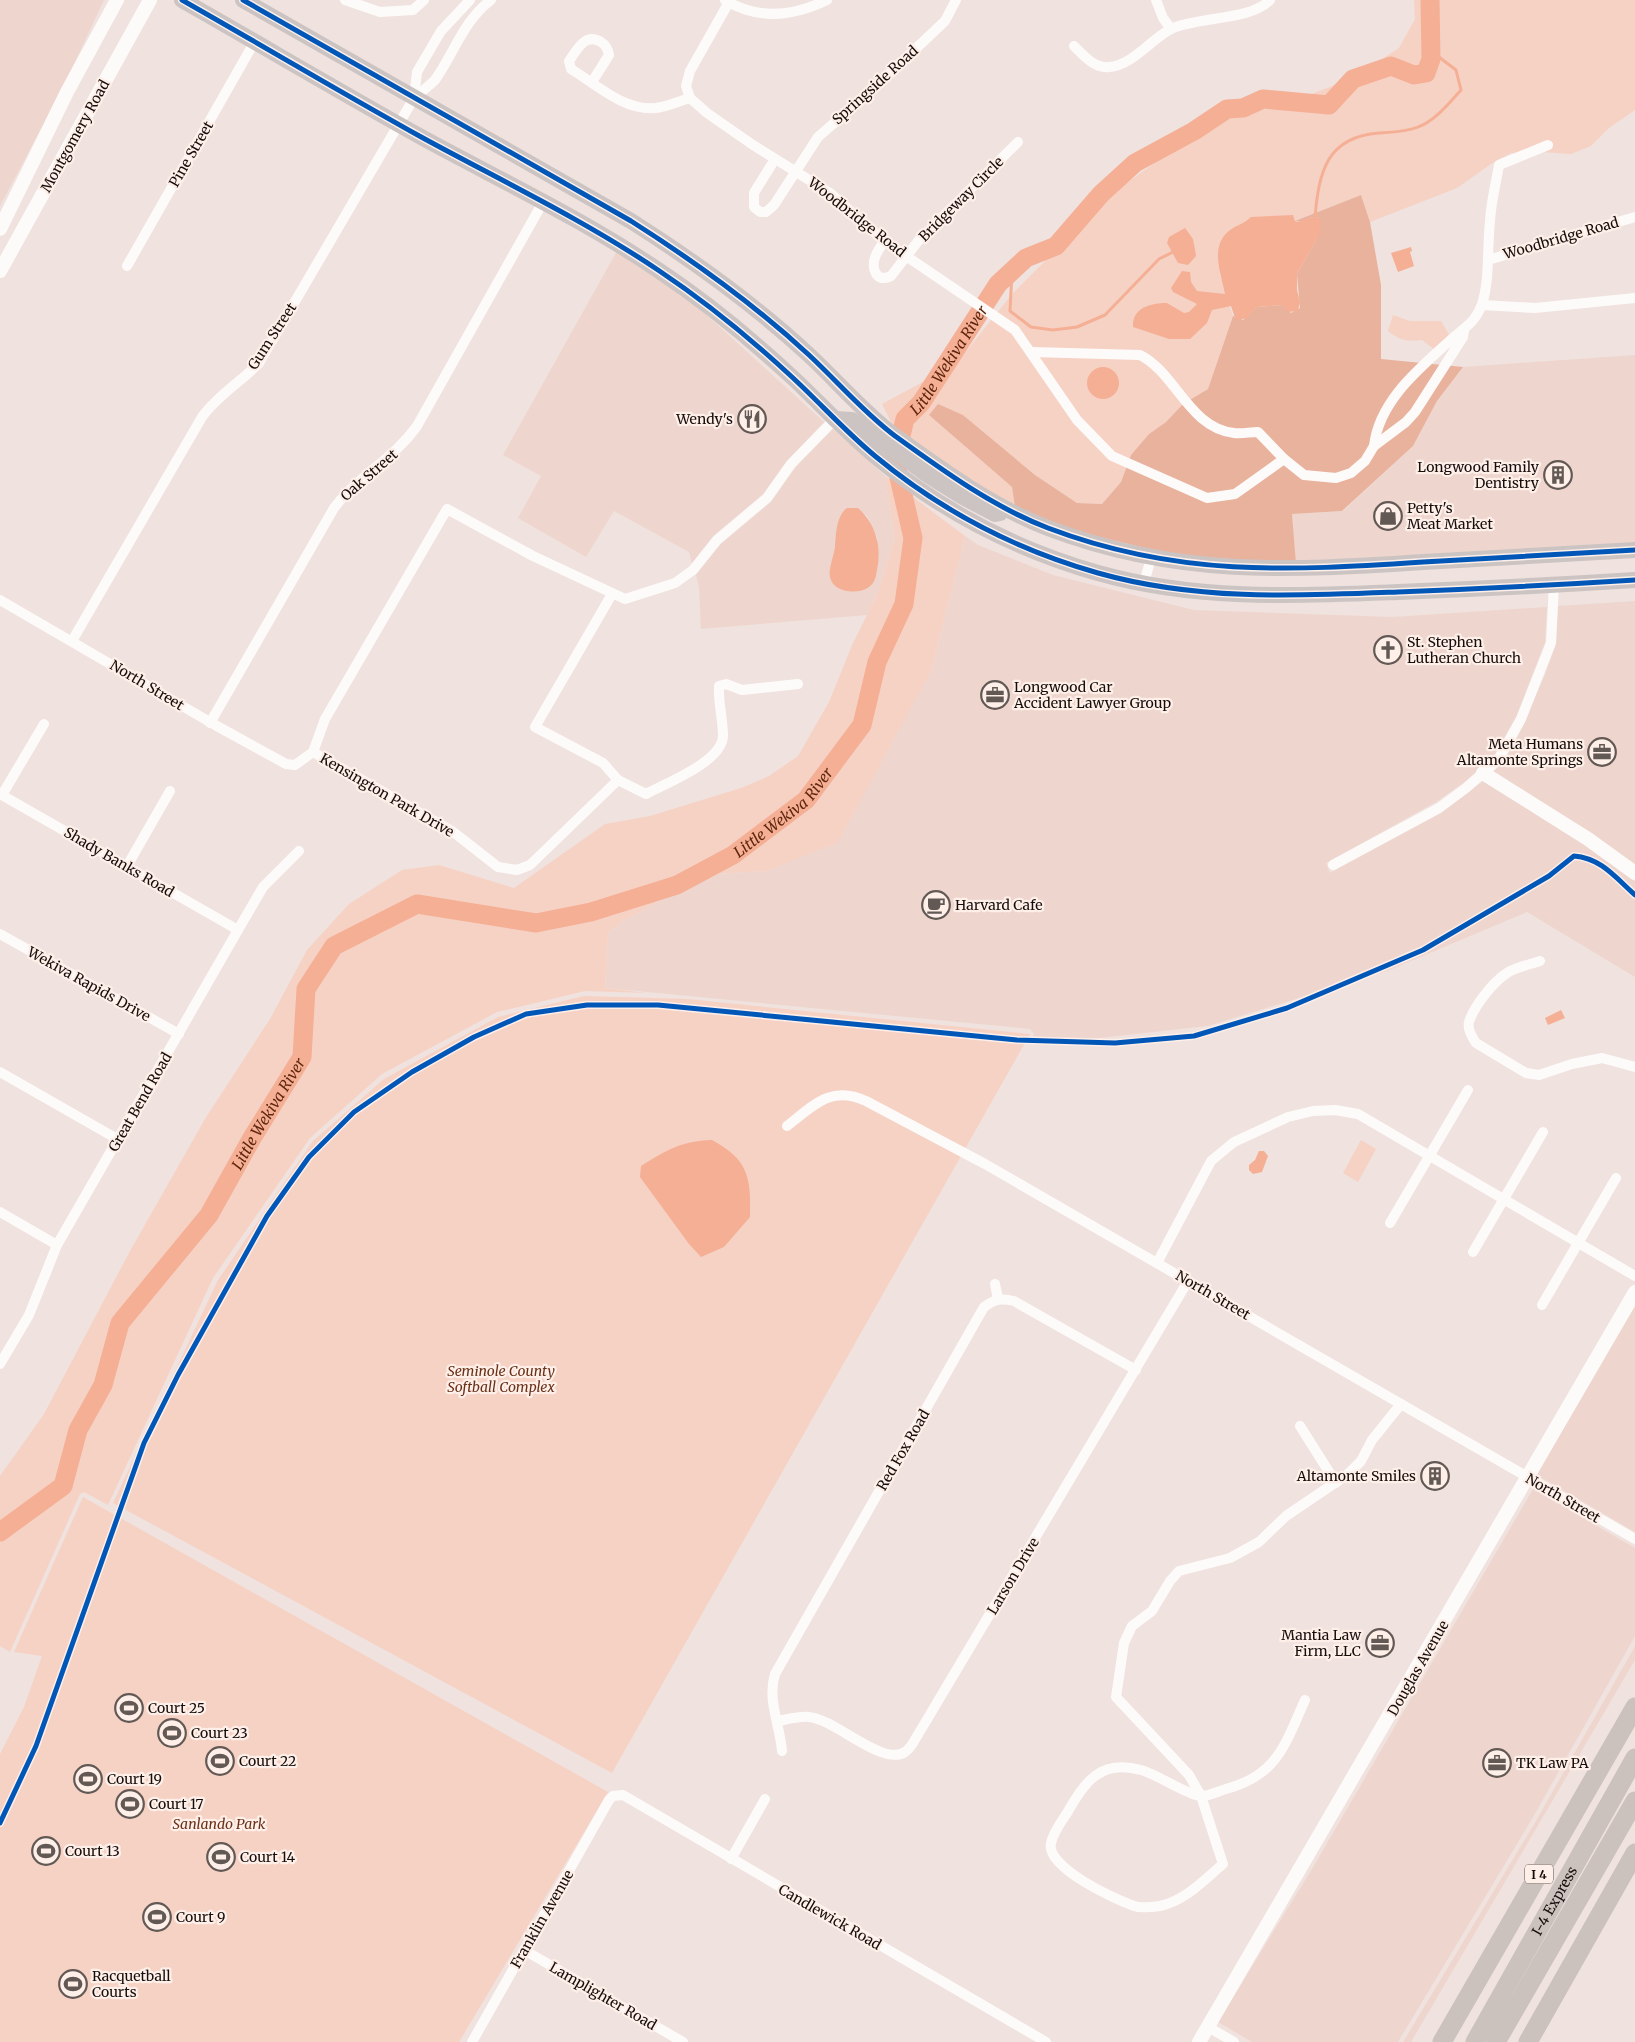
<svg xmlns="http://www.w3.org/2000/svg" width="1635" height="2042" font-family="Merriweather,serif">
	<rect width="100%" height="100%" fill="#f0e2de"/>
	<!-- built -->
	<g fill="#eed6ce" fill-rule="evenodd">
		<polygon points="0,0 104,0 62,89 0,206"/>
		<polygon points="617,251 688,298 824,422 787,461 763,494 713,536 692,563 689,552 614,511 586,557 518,518 541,476 503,455"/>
		<polygon points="1635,355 1635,544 1296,563 1292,514 1343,511 1413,446 1437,401 1463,367"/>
		<path d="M833,429L885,476L895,538L877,595L867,615L701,629L699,587L696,575L721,544L771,502L795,468ZM858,508L867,516L878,539L830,576L834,555Z"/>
		<polygon points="965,536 978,545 1053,575 1194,610 1393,617 1547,607 1545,642 1516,717 1494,756 1463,783 1436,802 1326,863 1330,873 1441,813 1483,781 1585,844 1635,881 1635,977 1527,912 1387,971 1208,1026 1054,1043 1031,1041 1034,1034 1030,1029 605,988 608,933 623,921 709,874 767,871 931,671"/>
		<polygon points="1635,601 1635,866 1493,772 1502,763 1514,745 1545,675 1556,643 1558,606"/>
		<polygon points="1635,1303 1635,1532 1537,1475"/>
		<polygon points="1533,1489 1635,1548 1635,1636 1532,1819 1398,2042 1252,2042 1218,2022 1312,1869"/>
		<polygon points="1635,1646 1635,1660 1411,2042 1403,2042 1536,1821"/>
	</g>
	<!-- green -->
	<g fill="#f6d2c5">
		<polygon points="1414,0 1635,0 1635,110 1609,128 1591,146 1571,154 1541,152 1511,153 1491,164 1457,188 1370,222 1361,195 1295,221 1293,215 1262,218 1231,229 1220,275 1233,316 1208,389 1183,404 1166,422 1149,434 1131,455 1121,482 1102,504 1077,503 1035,475 963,415 938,405 929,415 1012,487 1015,507 945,464 893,426 882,404 956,364 1012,294 1114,192 1215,120 1280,106 1353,78 1399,48 1415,19"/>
		<path d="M1393,315L1410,321H1441L1449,335L1434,349L1422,340C1407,342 1399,340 1388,331Z"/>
		<polygon points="885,476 965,536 931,671 838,842 767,871 709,874 623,921 608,933 605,988 647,993 585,991 497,1012 382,1074 310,1138 213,1278 108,1505 84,1492 80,1494 10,1652 0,1646 0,1476 44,1414 130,1251 205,1119 270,1019 307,950 349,904 402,870 439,865 514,888 605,824 650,816 741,788 769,776 798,756 829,702 853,643 877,595 895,538"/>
		<polygon points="584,996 687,999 1030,1034 612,1773 113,1503 218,1280 313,1141 384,1079 498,1017"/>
		<polygon points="1361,1140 1376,1149 1358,1182 1343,1173"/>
		<polygon points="83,1497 608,1792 459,2042 0,2042 0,1754 24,1707 42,1656 14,1652"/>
	</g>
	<!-- forest -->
	<polygon fill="#e9b29d" points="1361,195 1370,222 1381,285 1381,359 1463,367 1437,401 1413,446 1342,511 1292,514 1296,563 1179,556 1082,533 1015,507 1012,487 929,415 938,404 963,415 1035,475 1077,503 1102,504 1121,482 1131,455 1149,434 1166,422 1183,404 1208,389 1233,316 1243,320 1257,307 1282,305 1291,313 1300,308 1297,274 1317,239 1319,218 1312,217 1302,222 1295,221"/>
	<!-- water -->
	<g fill="#f4af95">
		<path d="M1293,215L1295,221L1298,222L1312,217L1319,218L1321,224L1320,234L1297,274V290L1300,302L1298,311L1288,312L1282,305L1257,307L1246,318L1240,320L1235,318L1231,306L1212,310L1207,323L1190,339H1169L1133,327C1132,308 1150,303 1167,303L1184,313L1189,312L1197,304L1173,292L1171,288L1182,271L1190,272L1191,282L1197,291L1225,294C1221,273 1209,246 1230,230C1237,225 1244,224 1251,217Z"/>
		<polygon points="1185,228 1193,239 1196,256 1188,265 1178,263 1167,243 1169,237"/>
		<polygon points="1411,247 1412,251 1410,252 1414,266 1398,272 1391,253"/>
		<circle cx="1103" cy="383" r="16"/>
		<path d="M847,508H858C876,524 882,547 877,570C876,576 875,583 869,587C858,595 833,593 830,577C828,569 834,556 835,547C836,535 836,516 847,508Z"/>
		<polygon points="1561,1010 1565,1018 1548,1025 1545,1018"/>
		<path d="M712,1140C749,1160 751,1178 750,1217L724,1247L701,1257L689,1244L640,1177L641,1166C667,1150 681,1141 712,1140Z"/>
		<polygon points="1259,1151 1264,1151 1268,1156 1262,1172 1253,1174 1249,1170 1249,1165 1255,1160"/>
	</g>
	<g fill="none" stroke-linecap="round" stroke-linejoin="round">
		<!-- stream -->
		<g stroke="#f4af95" stroke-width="3">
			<path d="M1315,217C1319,171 1327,137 1379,133C1395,132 1415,131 1428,122C1441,114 1451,101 1461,90L1456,70L1431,51"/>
			<polyline points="1012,272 1010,311 1031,327 1053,330 1077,327 1105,315 1159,259 1175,251"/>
		</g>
		<!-- river -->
		<path stroke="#f4af95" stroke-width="19" id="s1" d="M0,1532L63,1486L78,1430L103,1385L120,1323L209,1215L252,1138L302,1057L306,989L334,946L417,904L536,923L591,912L677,885L733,855L806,800L862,725L877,662L904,604L913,538L895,460L905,419L921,403L998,284L1026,258L1056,246L1101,194L1135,163L1194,131L1227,109L1243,108L1263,99L1329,105L1353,79L1391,66L1414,75L1426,73L1431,59L1430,0"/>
		<!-- street -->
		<g stroke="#fdfbfa" stroke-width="10">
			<polyline points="345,0 380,12 413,10 424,0"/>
			<path d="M725,0C759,21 794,16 827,0"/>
			<polyline points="1156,0 1163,18 1171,29"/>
			<polyline points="729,2 690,71 686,86 690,98 707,113 753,145 830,193 884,241 1015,330 1077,420 1112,456 1207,498 1235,494 1284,459"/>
			<path d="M1074,46C1084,56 1095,69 1109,67C1133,65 1151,39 1171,29C1199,16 1250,21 1270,0"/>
			<path d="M592,82L609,55C608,49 606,45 601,42C585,32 577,50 569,61L571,69C597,85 624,111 656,108C667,107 679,101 690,98"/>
			<polyline points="414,98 417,72 441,31 470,0"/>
			<polyline points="775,159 754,193 754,207 760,212 766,212 774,205 818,137 872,90 945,21 956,0"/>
			<path d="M884,241C882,245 878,250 876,255C870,267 876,284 891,276L919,240L1018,142"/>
			<polyline points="1488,260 1635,217"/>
			<polyline points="127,266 255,41"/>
			<polyline points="1482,305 1535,308 1635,298"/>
			<path d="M1032,352L1140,355C1176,373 1189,428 1234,433C1242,434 1250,432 1258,432L1284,459L1304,475L1336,478L1351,473L1365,461L1374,446L1406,422L1415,412L1463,337L1464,331"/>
			<path d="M1374,446C1379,400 1421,367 1453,338C1465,327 1476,322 1482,304C1490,279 1487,248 1490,221C1491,202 1496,183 1499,165L1548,145"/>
			<polyline points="1144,583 1151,558"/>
			<path d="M612,594L535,727L603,763L618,780L646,794C666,783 722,762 723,736C723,719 718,703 719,686L726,684L742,690L798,684"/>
			<polyline points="0,600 215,725 286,764 295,765 313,752 452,831 498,867 517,870 530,865 618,780"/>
			<path d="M72,641L202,417C218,395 241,382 259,363L414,98C421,92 429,86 435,80C454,53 464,20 491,0"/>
			<path d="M210,723L334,508C358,475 392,461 417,426L543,202"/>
			<polyline points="313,752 325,719 447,509 533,556 625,599 675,583 693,570 717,540 767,498 791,464 835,419"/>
			<polyline points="0,794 238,930"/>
			<polyline points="2,795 44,724"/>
			<polyline points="1333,865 1439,808 1466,788 1498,760 1521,719 1551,643 1554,585"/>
			<polyline points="127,866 170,791"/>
			<polyline points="0,934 179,1034"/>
			<path d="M1540,961C1529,965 1516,967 1507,973C1493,982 1474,1006 1469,1022C1467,1029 1472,1037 1476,1043L1526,1073L1539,1075L1572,1064L1602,1058L1635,1067"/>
			<polyline points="0,1072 119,1140"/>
			<path d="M787,1126C814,1105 831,1085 866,1101L985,1164L1635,1539"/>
			<polyline points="0,1212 57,1245"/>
			<polyline points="1390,1223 1468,1090"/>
			<polyline points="1473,1252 1543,1132"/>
			<polyline points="1157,1263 1211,1161 1234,1142 1288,1117 1313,1111 1335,1110 1358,1114 1635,1276"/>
			<polyline points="995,1284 998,1299"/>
			<polyline points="1542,1305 1616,1178"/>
			<polyline points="0,1364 29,1315 57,1245 238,930 263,887 299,851"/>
			<polyline points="1300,1426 1336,1483"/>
			<path d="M1305,1700C1285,1744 1278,1775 1226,1789C1219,1791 1207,1797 1200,1796C1183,1793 1159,1775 1141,1770C1100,1759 1085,1782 1067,1813C1061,1822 1053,1833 1051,1843C1045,1867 1114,1899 1134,1906C1140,1908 1153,1907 1160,1906C1185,1901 1204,1880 1223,1864L1201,1796L1189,1775L1116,1697L1124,1643L1132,1626L1152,1611L1170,1581L1179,1571L1230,1558L1259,1542L1286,1516L1348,1474L1361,1461L1372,1440L1401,1404"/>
			<path d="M778,1721C789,1719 799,1716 809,1717C835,1719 883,1767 905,1752C908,1750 911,1746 913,1743L1188,1281"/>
			<path d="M782,1751C780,1725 767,1700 775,1674L984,1307C995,1299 1001,1298 1014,1301L1136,1370"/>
			<polyline points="731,1859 765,1799"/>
			<polyline points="524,1950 683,2042"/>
			<polyline points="1208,2027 1234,2042"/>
			<polyline points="472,2042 609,1800 613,1796 623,1795 1046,2042"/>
		</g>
		<!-- secondary -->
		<g stroke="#fdfbfa" stroke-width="14">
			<polyline points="0,229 67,92 117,0"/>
			<polyline points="0,271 150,0"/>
			<polyline points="1483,773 1588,839 1635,873"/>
			<polyline points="1199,2042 1635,1292"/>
		</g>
		<!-- primary -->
		<g stroke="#cbc4c2" stroke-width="16">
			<path d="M182,0C263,46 342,93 423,138C502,181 584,220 658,270C706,302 750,338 792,377C820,403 846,432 875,456C940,510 1017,550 1098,573C1197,601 1297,596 1398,592C1477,589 1556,585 1635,580"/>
			<path d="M243,0L631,221C694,261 754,304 809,355C838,382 863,412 895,436C942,470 993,507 1048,528C1177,577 1288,571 1423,562C1493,558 1564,554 1635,550"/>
			<polyline points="835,419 852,420 929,476 961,496 995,514 1000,513"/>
		</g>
		<!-- highway -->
		<g stroke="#cbc1bd" stroke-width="19">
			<polyline points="1442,2042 1635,1707"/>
			<path id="s2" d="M1475,2042L1635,1758"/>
			<polyline points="1496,2042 1635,1801"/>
			<polyline points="1528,2042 1635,1853"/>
		</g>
		<defs>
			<g id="cycleway">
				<path d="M182,0C263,46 342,93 423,138C502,181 584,220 658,270C706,302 750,338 792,377C820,403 846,432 875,456C940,510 1017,550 1098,573C1197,601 1297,596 1398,592C1477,589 1556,585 1635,580"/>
				<path d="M243,0L631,221C694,261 754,304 809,355C838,382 863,412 895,436C942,470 993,507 1048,528C1177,577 1288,571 1423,562C1493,558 1564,554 1635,550"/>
				<path d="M0,1823L36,1746L144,1443L178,1375L267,1216L309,1157L354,1112L412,1072L474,1037L526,1014L587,1005H658L1017,1040L1115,1043L1194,1036L1287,1008L1423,950L1549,876L1574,856C1601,858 1616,878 1635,895"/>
			</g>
		</defs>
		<!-- cycleway casing -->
		<use href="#cycleway" stroke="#feefe9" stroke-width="8"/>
		<!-- cycleway -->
		<use href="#cycleway" stroke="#0057b8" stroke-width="5"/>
	</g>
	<!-- icons -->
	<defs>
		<symbol id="restaurant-ring" viewBox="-11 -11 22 22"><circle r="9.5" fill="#feefe9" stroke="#625854" stroke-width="1.5"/><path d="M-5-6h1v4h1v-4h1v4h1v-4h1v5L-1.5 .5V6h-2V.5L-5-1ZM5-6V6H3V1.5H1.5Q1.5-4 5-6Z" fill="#625854"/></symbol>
		<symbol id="building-ring" viewBox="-11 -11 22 22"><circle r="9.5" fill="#feefe9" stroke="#625854" stroke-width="1.5"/><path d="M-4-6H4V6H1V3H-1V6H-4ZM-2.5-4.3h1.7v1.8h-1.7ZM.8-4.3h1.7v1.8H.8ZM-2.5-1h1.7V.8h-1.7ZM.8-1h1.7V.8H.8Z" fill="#625854"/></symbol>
		<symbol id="shop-ring" viewBox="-11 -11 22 22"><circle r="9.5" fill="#feefe9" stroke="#625854" stroke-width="1.5"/><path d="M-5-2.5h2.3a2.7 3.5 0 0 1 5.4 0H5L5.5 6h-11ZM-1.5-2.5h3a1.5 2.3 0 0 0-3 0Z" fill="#625854"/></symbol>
		<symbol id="church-ring" viewBox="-11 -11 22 22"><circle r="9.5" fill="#feefe9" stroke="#625854" stroke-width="1.5"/><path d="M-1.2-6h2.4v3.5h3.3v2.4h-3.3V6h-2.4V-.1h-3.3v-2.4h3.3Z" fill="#625854"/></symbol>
		<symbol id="office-ring" viewBox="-11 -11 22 22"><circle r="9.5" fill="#feefe9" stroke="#625854" stroke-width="1.5"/><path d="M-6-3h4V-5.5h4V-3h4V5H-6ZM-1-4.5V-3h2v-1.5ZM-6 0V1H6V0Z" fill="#625854"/></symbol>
		<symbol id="cafe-ring" viewBox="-11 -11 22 22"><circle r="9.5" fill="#feefe9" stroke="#625854" stroke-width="1.5"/><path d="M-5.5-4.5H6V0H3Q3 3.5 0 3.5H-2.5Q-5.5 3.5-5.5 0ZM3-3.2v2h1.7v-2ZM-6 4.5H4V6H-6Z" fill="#625854"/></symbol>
		<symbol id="stadium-ring" viewBox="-11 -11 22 22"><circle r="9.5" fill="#feefe9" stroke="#625854" stroke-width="1.5"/><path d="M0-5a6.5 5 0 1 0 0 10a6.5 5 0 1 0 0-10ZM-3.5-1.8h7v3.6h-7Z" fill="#625854"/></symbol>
	</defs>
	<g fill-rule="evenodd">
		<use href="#restaurant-ring" x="736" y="403" width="32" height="32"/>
		<use href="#building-ring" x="1542" y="459" width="32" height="32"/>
		<use href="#shop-ring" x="1372" y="500" width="32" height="32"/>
		<use href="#church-ring" x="1372" y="634" width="32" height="32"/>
		<use href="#office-ring" x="979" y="679" width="32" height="32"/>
		<use href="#office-ring" x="1586" y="736" width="32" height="32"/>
		<use href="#cafe-ring" x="920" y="889" width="32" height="32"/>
		<use href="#building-ring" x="1419" y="1460" width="32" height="32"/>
		<use href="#office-ring" x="1364" y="1627" width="32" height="32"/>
		<use href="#stadium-ring" x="113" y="1692" width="32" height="32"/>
		<use href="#stadium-ring" x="156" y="1717" width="32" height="32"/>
		<use href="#stadium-ring" x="204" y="1745" width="32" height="32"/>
		<use href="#office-ring" x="1481" y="1747" width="32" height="32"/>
		<use href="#stadium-ring" x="72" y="1763" width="32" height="32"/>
		<use href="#stadium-ring" x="114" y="1788" width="32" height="32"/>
		<use href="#stadium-ring" x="30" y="1835" width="32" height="32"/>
		<use href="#stadium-ring" x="205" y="1841" width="32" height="32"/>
		<use href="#stadium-ring" x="141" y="1901" width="32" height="32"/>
		<use href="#stadium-ring" x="57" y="1968" width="32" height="32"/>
	</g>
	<g text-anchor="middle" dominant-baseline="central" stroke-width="4.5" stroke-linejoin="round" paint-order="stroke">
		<!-- shield labels -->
		<rect fill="#feefe9" stroke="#5b514d" stroke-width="1" x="1525" y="1864.5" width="28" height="19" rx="4"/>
		<g font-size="12" font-weight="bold" fill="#150d0a">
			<text x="1539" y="1874">I 4</text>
		</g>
		<!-- street labels -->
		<g font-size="14" fill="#150d0a" stroke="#feefe9">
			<text transform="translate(875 85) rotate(-42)">Springside Road</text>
			<text transform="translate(75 136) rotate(-61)">Montgomery Road</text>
			<text transform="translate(191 154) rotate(-60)">Pine Street</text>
			<text transform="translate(961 199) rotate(-45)">Bridgeway Circle</text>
			<text transform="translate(857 217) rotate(38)">Woodbridge Road</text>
			<text transform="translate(1561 238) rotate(-16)">Woodbridge Road</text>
			<text transform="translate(272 336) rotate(-57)">Gum Street</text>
			<text transform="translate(369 475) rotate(-41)">Oak Street</text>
			<text transform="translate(147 685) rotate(31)">North Street</text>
			<text transform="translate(387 795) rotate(30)">Kensington Park Drive</text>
			<text transform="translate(119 862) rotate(30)">Shady Banks Road</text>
			<text transform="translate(89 984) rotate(29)">Wekiva Rapids Drive</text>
			<text transform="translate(140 1102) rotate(-60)">Great Bend Road</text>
			<text transform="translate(1213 1295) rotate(30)">North Street</text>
			<text transform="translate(903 1450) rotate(-60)">Red Fox Road</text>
			<text transform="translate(1563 1498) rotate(30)">North Street</text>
			<text transform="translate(1013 1576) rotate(-59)">Larson Drive</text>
			<text transform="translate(1418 1668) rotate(-60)">Douglas Avenue</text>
			<text stroke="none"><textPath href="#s2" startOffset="162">I-4 Express</textPath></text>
			<text transform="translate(830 1917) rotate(30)">Candlewick Road</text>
			<text transform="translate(542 1919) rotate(-60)">Franklin Avenue</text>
			<text transform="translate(603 1996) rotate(30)">Lamplighter Road</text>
		</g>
		<!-- poi labels -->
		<g font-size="14" fill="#150d0a" stroke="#feefe9" text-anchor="start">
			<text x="733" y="419" text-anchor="end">Wendy's</text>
			<text x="1539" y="467" text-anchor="end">Longwood Family<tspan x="1539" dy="16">Dentistry</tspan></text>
			<text x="1407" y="508">Petty's<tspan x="1407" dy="16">Meat Market</tspan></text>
			<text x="1407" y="642">St. Stephen<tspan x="1407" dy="16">Lutheran Church</tspan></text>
			<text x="1014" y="687">Longwood Car<tspan x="1014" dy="16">Accident Lawyer Group</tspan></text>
			<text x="1583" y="744" text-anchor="end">Meta Humans<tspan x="1583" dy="16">Altamonte Springs</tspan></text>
			<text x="955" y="905">Harvard Cafe</text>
			<text x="1416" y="1476" text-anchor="end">Altamonte Smiles</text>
			<text x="1361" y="1635" text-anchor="end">Mantia Law<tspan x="1361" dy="16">Firm, LLC</tspan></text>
			<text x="148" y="1708">Court 25</text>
			<text x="191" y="1733">Court 23</text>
			<text x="239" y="1761">Court 22</text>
			<text x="1516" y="1763">TK Law PA</text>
			<text x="107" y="1779">Court 19</text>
			<text x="149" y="1804">Court 17</text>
			<text x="65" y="1851">Court 13</text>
			<text x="240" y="1857">Court 14</text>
			<text x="176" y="1917">Court 9</text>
			<text x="92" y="1976">Racquetball<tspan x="92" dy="16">Courts</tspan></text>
		</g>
		<!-- park labels -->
		<g font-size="14" font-style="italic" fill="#692f17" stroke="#feefe9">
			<text x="501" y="1371">Seminole County<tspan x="501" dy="16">Softball Complex</tspan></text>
			<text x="219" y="1824">Sanlando Park</text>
		</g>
		<!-- water labels -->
		<g font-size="15" font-style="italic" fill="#5f260d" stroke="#feefe9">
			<text stroke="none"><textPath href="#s1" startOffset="1694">Little Wekiva River</textPath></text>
			<text stroke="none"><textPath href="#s1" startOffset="1184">Little Wekiva River</textPath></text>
			<text stroke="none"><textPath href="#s1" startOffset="509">Little Wekiva River</textPath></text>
		</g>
	</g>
</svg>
